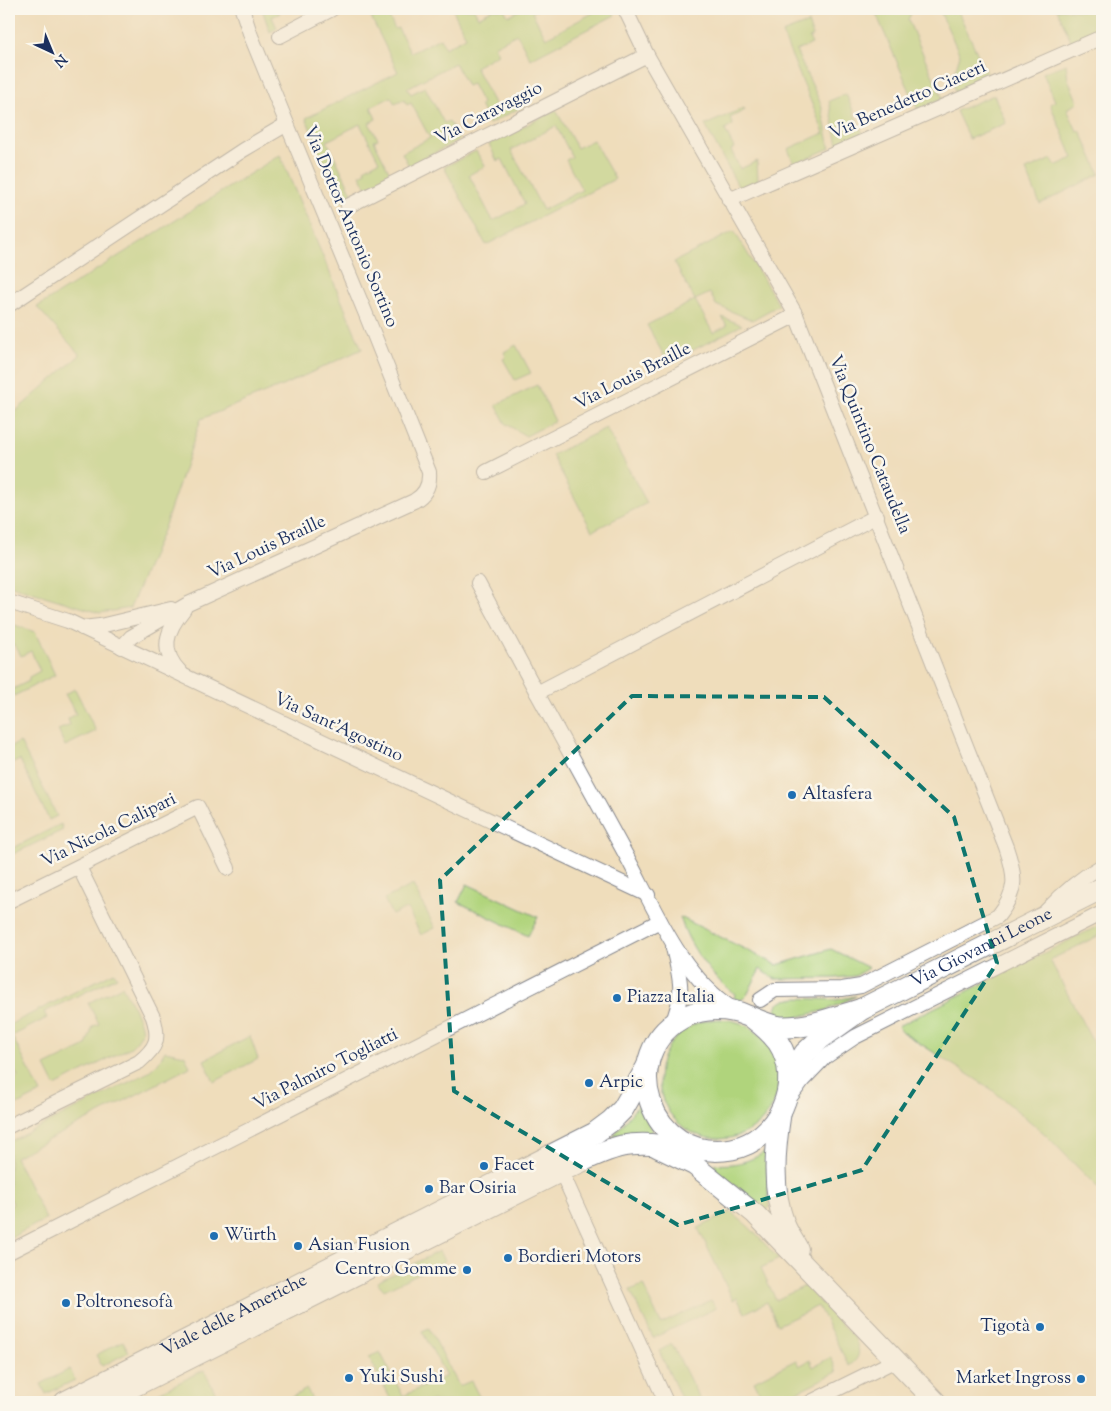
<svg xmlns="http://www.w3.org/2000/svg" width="1111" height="1411" font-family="'Sorts Mill Goudy',serif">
	<rect width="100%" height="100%" fill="#fbf7ec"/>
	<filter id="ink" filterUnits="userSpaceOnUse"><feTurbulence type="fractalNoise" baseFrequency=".02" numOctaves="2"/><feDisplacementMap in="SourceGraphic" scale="10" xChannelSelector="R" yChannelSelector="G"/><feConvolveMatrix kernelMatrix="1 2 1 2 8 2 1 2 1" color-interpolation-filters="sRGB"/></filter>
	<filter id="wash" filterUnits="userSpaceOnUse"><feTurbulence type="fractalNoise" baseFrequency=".0096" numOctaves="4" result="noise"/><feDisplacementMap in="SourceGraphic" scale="20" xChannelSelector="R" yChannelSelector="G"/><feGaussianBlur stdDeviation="1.12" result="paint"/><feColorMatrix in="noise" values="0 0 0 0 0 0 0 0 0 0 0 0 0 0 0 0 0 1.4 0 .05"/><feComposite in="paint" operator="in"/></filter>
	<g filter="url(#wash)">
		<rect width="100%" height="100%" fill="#efddbb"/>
		<!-- green -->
		<g fill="#b0d47c" stroke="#66826d" fill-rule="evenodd">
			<polygon points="262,9 277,9 280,13 272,17 277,28 270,32"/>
			<polygon points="367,9 385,9 395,29 398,28 411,53 440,38 445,48 466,37 453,10 455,9 474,9 478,17 493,9 504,9 508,16 522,9 539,9 532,12 546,38 600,9 612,9 615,15 530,59 517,34 494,46 498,54 475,67 496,107 516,97 522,107 489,124 480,105 482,103 472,84 467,86 455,63 407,88 411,94 425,87 444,123 449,121 459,140 409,166 402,153 430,138 411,103 407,105 404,100 395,104 391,97 371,107 376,119 369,123 378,139 374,141 391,175 367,188 360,175 366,172 364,169 379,161 360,124 327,141 353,195 340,202 306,118 398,72"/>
			<polygon points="874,9 913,9 908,20 943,99 918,110"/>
			<polygon points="939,9 957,9 989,79 956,93 952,81 960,55"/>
			<polygon points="1057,9 1102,12 1102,30 1072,43"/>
			<polygon points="808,23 813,36 809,38 812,44 796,51 821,104 830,148 794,164 788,149 824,133 782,33"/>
			<polygon points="1066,64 1068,79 1078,103 1067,109 1077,131 1080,130 1100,174 1040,204 1026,170 1052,159 1055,166 1073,158 1050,104 1055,101 1043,73"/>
			<polygon points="846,94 863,134 838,145 829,101"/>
			<polygon points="994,95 1006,123 969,139 956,111"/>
			<polygon points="744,108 745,110 730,118 733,125 725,130 734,148 731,150 740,169 757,161 758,180 739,188 705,125"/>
			<path d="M556,110L577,148L593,140L615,179L486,245L444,167L476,151L485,166L469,175L493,221L525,204L502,159L497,161L489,144ZM556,126L572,157L566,160L582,190L543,210L511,150Z"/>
			<polygon points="280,155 362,349 282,386 201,419 164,528 130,608 100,613 9,585 9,417 80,355 37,307"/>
			<polygon points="734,231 779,305 752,320 716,305 710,293 695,300 713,333 727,326 722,317 742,325 668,363 647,325 695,300 674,262"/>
			<polygon points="516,345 531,373 515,380 503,359 506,357 504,352"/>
			<polygon points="537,385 555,421 526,436 506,424 496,405"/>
			<polygon points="606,428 647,503 592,531 552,455"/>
			<polygon points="9,623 35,632 55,675 14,696 11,690 29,681 29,677 40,671 31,651 21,656 15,645 9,647"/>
			<polygon points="75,689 96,731 65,746 58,730 70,725 68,719 76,714 65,694"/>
			<polygon points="20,742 57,816 49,820 20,760 9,765 9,748"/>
			<polygon points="61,824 63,830 9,856 9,850"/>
			<polygon points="467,884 538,917 528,936 458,902"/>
			<polygon points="413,885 435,928 421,935 407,908 392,915 384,899"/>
			<path d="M680,917L777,965L831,949L869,968L855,976L835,978L775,979L760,969L748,993L740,1001L734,998L735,994C710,976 689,946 680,917Z"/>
			<polygon points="1102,924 1102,934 1050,960 1102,1060 1102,1192 1045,1134 991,1089 902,1032 898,1026"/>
			<polygon points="114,972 117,977 44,1012 47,1018 12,1036 41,1093 9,1109 9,1083 18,1077 9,1060 9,1025"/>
			<path d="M122,986C127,997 145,1023 141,1034C139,1039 134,1044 131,1047L55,1086L45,1066L86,1046L93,1026L99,1024L88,1003Z"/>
			<polygon points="856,996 827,1010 793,1018 773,1016 778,1004 786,1000 797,998 836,1000"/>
			<circle cx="719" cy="1079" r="60"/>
			<polygon points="250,1036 258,1059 214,1082 204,1060"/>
			<polygon points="165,1051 185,1055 190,1067 15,1157 46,1219 12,1237 9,1231 9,1207 13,1204 9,1195 9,1142 147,1073 158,1063"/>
			<polygon points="639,1104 652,1130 650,1135 632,1132 613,1136"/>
			<path d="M766,1151L769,1207L766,1211L717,1171L714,1164C734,1166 750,1162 766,1151Z"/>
			<path d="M731,1212L749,1227L779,1259L761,1268L776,1300L805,1286L855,1339C861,1352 860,1358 849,1366L818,1306L778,1325L767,1302L745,1313L737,1298L733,1300L698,1228Z"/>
			<polygon points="439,1251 444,1261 384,1290 377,1282"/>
			<polygon points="643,1285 661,1324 711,1300 716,1308 653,1338 630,1290"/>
			<polygon points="429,1328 459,1386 471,1381 482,1402 436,1402 434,1400 429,1402 392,1402 369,1357 380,1352 403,1396 446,1376 422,1331"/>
			<polygon points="123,1341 129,1352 102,1366 96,1355"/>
			<polygon points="672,1344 701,1402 683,1402 659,1351"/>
			<polygon points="831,1357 837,1372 776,1402 765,1402 754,1381 796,1360 799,1366 810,1360 813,1367"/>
			<polygon points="70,1369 75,1380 46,1394 41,1384"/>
			<polygon points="204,1370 220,1402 193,1402 191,1398 183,1402 143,1402 142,1401"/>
			<polygon points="307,1389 313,1402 282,1402"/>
		</g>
	</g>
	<g filter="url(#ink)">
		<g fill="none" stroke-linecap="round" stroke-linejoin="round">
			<defs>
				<g id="street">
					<polyline points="242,9 251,36 287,124"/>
					<path d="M625,9L647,55L796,315L1006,847C1016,876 1018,891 998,916L861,986L842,989L775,990L760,1000"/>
					<polyline points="280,36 332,9"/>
					<polyline points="729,200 1102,37"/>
					<polyline points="348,206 647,55"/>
					<path d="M9,305L243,150L287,124L365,312L429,472C430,485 425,495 414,501L188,604L131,637L122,647"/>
					<polyline points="486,472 796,315"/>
					<polyline points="478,583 537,693"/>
					<polyline points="9,602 68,621 648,895"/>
					<polyline points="82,628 100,626 171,609"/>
					<path d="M181,673C159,651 166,631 184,609"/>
					<polyline points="9,901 198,807 228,868"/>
					<path d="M1046,911C1063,893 1080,878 1102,866"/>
					<path d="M733,1009C681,976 655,909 627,857C597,803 567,748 537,693L877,516"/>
					<path d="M671,1026C685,994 681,981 673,948"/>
					<polyline points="788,1100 802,1081 824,1058 855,1037 1102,913"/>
					<path d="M9,1126L139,1062C157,1047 160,1039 153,1017L79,867"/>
					<polyline points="561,1171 666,1402"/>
					<polyline points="9,1252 660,921"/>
					<polyline points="811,1402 896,1360"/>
				</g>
				<g id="secondary">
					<path d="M781,1111C775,1149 771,1188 785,1225C788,1233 794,1241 798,1249"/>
					<polyline points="657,1147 694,1165 755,1214 936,1402"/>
				</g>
				<g id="primary">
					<path d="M754,1019C763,1026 771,1033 778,1042C805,1083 778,1140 732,1149C649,1165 613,1052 686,1016C704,1008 727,1007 745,1015C756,1019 769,1026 781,1027C809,1028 835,1017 862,1009"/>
					<path id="s1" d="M789,1078L805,1053L820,1039L862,1009L1102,888"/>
					<path id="s2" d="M65,1402L595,1133L611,1121L623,1109L648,1065"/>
					<path d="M102,1402L561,1171C581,1162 600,1151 622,1146C648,1141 677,1148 703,1150"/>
				</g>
			</defs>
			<!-- street casing -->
			<use href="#street" stroke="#85868c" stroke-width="16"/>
			<!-- secondary casing -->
			<use href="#secondary" stroke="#85868c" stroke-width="22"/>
			<!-- primary casing -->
			<use href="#primary" stroke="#85868c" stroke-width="23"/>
			<!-- street -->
			<use href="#street" stroke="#fff" stroke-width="14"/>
			<!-- secondary -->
			<use href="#secondary" stroke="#fff" stroke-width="20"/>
			<!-- primary -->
			<use href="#primary" stroke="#fff" stroke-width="21"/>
		</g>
	</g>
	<!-- marked area -->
	<path d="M0 0H1111V1411H0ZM632,696L824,697L954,817L997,963L862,1170L678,1225L454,1091L440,880Z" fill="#efddbb" fill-opacity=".55" fill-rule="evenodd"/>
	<path fill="none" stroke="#0f766e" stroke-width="4" stroke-dasharray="10 6" stroke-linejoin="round" d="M632,696L824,697L954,817L997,963L862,1170L678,1225L454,1091L440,880Z"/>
	<!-- markers -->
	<g fill="#1f6fb2" stroke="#fbf7ec" stroke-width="2">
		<circle cx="792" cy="795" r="5"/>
		<circle cx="617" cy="998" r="5"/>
		<circle cx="589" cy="1083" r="5"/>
		<circle cx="484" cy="1166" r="5"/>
		<circle cx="429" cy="1189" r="5"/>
		<circle cx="214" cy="1236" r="5"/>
		<circle cx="298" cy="1246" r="5"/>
		<circle cx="508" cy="1258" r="5"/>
		<circle cx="467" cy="1270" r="5"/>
		<circle cx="66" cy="1303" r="5"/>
		<circle cx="1040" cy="1327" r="5"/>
		<circle cx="349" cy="1378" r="5"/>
		<circle cx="1081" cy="1379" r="5"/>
	</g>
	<g text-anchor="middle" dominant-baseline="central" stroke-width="5" stroke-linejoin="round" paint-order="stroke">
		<!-- street labels -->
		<g font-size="18" fill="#1b2f5e" stroke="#fbf7ec">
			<text transform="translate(908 101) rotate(-24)">Via Benedetto Ciaceri</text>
			<text transform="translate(489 114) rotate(-27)">Via Caravaggio</text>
			<text transform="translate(350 227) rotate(67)">Via Dottor Antonio Sortino</text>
			<text transform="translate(633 377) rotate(-27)">Via Louis Braille</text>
			<text transform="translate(869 445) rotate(68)">Via Quintino Cataudella</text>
			<text transform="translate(267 548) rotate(-25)">Via Louis Braille</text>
			<text transform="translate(338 728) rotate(25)">Via Sant'Agostino</text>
			<text transform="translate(109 831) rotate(-26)">Via Nicola Calipari</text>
			<text stroke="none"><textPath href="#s1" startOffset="236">Via Giovanni Leone</textPath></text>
			<text transform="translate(326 1070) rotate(-27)">Via Palmiro Togliatti</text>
			<text stroke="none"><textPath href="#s2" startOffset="190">Viale delle Americhe</textPath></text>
		</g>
		<!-- poi labels -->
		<g font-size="18" fill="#1b2f5e" stroke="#fbf7ec" text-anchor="start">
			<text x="802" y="795">Altasfera</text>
			<text x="627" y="998">Piazza Italia</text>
			<text x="599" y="1083">Arpic</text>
			<text x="494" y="1166">Facet</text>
			<text x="439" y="1189">Bar Osiria</text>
			<text x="224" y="1236">Würth</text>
			<text x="308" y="1246">Asian Fusion</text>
			<text x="518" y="1258">Bordieri Motors</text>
			<text x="457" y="1270" text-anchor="end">Centro Gomme</text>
			<text x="76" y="1303">Poltronesofà</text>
			<text x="1030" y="1327" text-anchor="end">Tigotà</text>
			<text x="359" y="1378">Yuki Sushi</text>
			<text x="1071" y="1379" text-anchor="end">Market Ingross</text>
		</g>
	</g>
	<!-- margin -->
	<rect width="1111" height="1411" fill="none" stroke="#fbf7ec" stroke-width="30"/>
	<!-- north arrow -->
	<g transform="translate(52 52) rotate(136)" stroke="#fbf7ec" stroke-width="4" paint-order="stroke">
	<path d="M0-4L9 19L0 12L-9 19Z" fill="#1b2f5e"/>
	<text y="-8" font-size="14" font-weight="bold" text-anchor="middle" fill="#1b2f5e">N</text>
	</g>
</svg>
